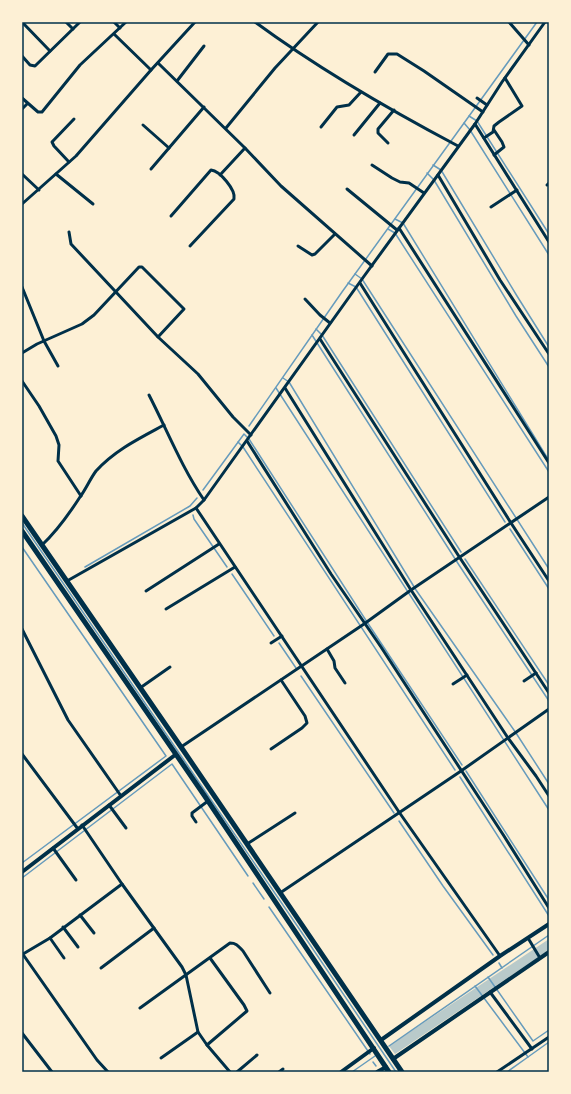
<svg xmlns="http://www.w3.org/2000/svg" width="571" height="1094" font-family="'Public Sans',sans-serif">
	<rect width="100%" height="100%" fill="#fdf0d5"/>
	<!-- green -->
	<polygon fill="#b9caca" points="549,939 549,950 395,1054 389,1046"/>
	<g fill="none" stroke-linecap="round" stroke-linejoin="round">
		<!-- stream -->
		<g stroke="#669bbc" stroke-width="1.5">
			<polyline points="469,116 477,121 549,234"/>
			<polyline points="464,123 470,130 549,255"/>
			<polyline points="433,165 441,170 517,296 549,347"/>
			<polyline points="427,173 434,180 516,316 549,367"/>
			<polyline points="395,219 403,223 548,459"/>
			<polyline points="388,229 395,233 549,472"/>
			<polyline points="355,274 362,279 549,569"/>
			<polyline points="348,283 356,287 505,522"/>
			<polyline points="316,329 322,335 461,552"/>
			<polyline points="312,335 459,565 549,701"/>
			<polyline points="283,378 289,382 416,590 516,733 549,784"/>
			<polyline points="276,388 549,810"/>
			<polyline points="249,426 342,292 537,22"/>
			<polyline points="238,442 243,447 455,770"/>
			<polyline points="203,490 244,434 249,439 367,622 462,765"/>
			<polyline points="193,515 194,519 227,567"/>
			<polyline points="22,523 298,927 396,1072"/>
			<polyline points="510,529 549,589"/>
			<polyline points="22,547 166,756 22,863"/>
			<polyline points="465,559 549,685"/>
			<polyline points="85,567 190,506 197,498"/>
			<polyline points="232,574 274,636"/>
			<polyline points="279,643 296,668"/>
			<polyline points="301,676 394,813"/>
			<polyline points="466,771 549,900"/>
			<polyline points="460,777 549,916"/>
			<polyline points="399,821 443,886 493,955"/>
			<polyline points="22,878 172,764 248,876"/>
			<polyline points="253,883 264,899"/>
			<polyline points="269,907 370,1054"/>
			<polyline points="499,963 502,968"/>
			<polyline points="488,977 533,1041 549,1030"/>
			<polyline points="475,986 528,1057 507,1072"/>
			<polyline points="389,1046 549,935"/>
			<polyline points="528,1057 549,1042"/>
			<polyline points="373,1062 376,1066"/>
			<polyline points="352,1072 375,1056"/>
		</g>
		<!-- minor -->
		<g stroke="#003049" stroke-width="3">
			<polyline points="22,22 50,51"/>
			<polyline points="66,22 73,29"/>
			<polyline points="114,22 120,28"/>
			<path d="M255,22C319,69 388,109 458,146"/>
			<polyline points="509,22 529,45"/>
			<polyline points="114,34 151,70"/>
			<polyline points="22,56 30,65 35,66 80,22"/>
			<polyline points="158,63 245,148 281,186 372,266"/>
			<polyline points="375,72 388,54 397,54 424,71 483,112"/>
			<polyline points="177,81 204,46"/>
			<polyline points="22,98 38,112 42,112 80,65 126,22"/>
			<polyline points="477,98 487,105"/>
			<polyline points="22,109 27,104"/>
			<polyline points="475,124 549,242"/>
			<polyline points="143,125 169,148"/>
			<polyline points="321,127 337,107 349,105 361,92"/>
			<polyline points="226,128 275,68 318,22"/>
			<polyline points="494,130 502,142 504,147 494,155"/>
			<polyline points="354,135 380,103"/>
			<polyline points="484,138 493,132 494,126 499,122 522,106 505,78"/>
			<polyline points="388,143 378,133 378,129 394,110"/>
			<polyline points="69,162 54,146 52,142 74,119"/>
			<polyline points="372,165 392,178 400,182 409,183 424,193"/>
			<polyline points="151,169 204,107"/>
			<polyline points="22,174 39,190"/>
			<polyline points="56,174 93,204"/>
			<polyline points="220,175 245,148"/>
			<polyline points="438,175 500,280 549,354"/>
			<polyline points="547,185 549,183"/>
			<polyline points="347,189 397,230"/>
			<polyline points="22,204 76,156 151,70 195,22"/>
			<polyline points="491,207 517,190"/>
			<path d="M171,216L211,170C220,171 236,190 234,199L190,246"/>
			<polyline points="399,228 549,463"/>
			<polyline points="69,232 71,244 158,337 198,374 233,417 251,435"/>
			<polyline points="298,246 312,255 315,254 335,234"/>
			<polyline points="360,283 511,523 549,581"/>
			<polyline points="22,287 44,341 58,366"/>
			<polyline points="305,299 320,315 330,323"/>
			<polyline points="320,339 460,558 549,693"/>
			<polyline points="22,353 37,344 82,324 94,315 139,267 142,267 184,309 158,337"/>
			<polyline points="22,381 39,406 56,436 59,445 58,461 81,496"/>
			<polyline points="285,388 411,590 508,738 536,776 549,796"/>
			<path d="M149,395C167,430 182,468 204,500"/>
			<polyline points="247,441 331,574 381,647 504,836 549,908"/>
			<polyline points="196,508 399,812 500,956"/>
			<path d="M42,545C57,531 69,514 80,497C86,489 90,479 96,471C115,450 140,438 164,425"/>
			<polyline points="67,581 196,508 204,500 362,279 475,124 502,82 545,22"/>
			<polyline points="146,591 219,544"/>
			<polyline points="166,609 235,567"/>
			<polyline points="22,629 68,720 121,796"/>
			<polyline points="271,643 282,636"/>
			<polyline points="327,649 334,661 335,668 345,683"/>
			<polyline points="524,681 536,673"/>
			<polyline points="453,684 467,675"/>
			<polyline points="140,688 170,667"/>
			<polyline points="181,747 364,624 411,590 549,497"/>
			<polyline points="271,749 302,728 307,723 305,716 281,680"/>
			<polyline points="22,754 78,829"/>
			<polyline points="109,805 126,828"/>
			<polyline points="196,822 192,816 192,813 208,801"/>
			<polyline points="82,825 122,884 182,967 186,975 198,1032 207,1045 230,1072"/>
			<polyline points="247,844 295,813"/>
			<polyline points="53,848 76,880"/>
			<polyline points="280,893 461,771 549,709"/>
			<polyline points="80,915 94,933"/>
			<polyline points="63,927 78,947"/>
			<polyline points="50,938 64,958"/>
			<polyline points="528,938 540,958"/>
			<polyline points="22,953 97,1060 108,1072"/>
			<polyline points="23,954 50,938 122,884"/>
			<polyline points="101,968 154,928"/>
			<polyline points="490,992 532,1049"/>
			<path d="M140,1008L230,943C237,943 239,947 243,951L270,993"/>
			<polyline points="22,1033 52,1072"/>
			<polyline points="207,1045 247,1011 244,1005 210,958"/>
			<polyline points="161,1058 198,1032"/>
			<polyline points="237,1072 257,1055"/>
			<polyline points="279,1072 283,1069"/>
			<polyline points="497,1072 549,1037"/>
		</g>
		<!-- tertiary -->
		<g stroke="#003049" stroke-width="4">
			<polyline points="22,872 175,755"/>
			<polyline points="381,1040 500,956 549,924"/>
			<polyline points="393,1059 549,952"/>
			<polyline points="341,1072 374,1048"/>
			<polyline points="377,1072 386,1067"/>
		</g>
		<!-- primary -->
		<g stroke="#003049" stroke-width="5">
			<polyline points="22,516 181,747 402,1072"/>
			<polyline points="22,531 204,795 389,1072"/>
		</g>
	</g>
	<!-- border -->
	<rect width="571" height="1094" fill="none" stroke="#fdf0d5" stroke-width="46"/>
	<rect x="23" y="23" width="525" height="1048" fill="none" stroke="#003049" stroke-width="1.5"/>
</svg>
